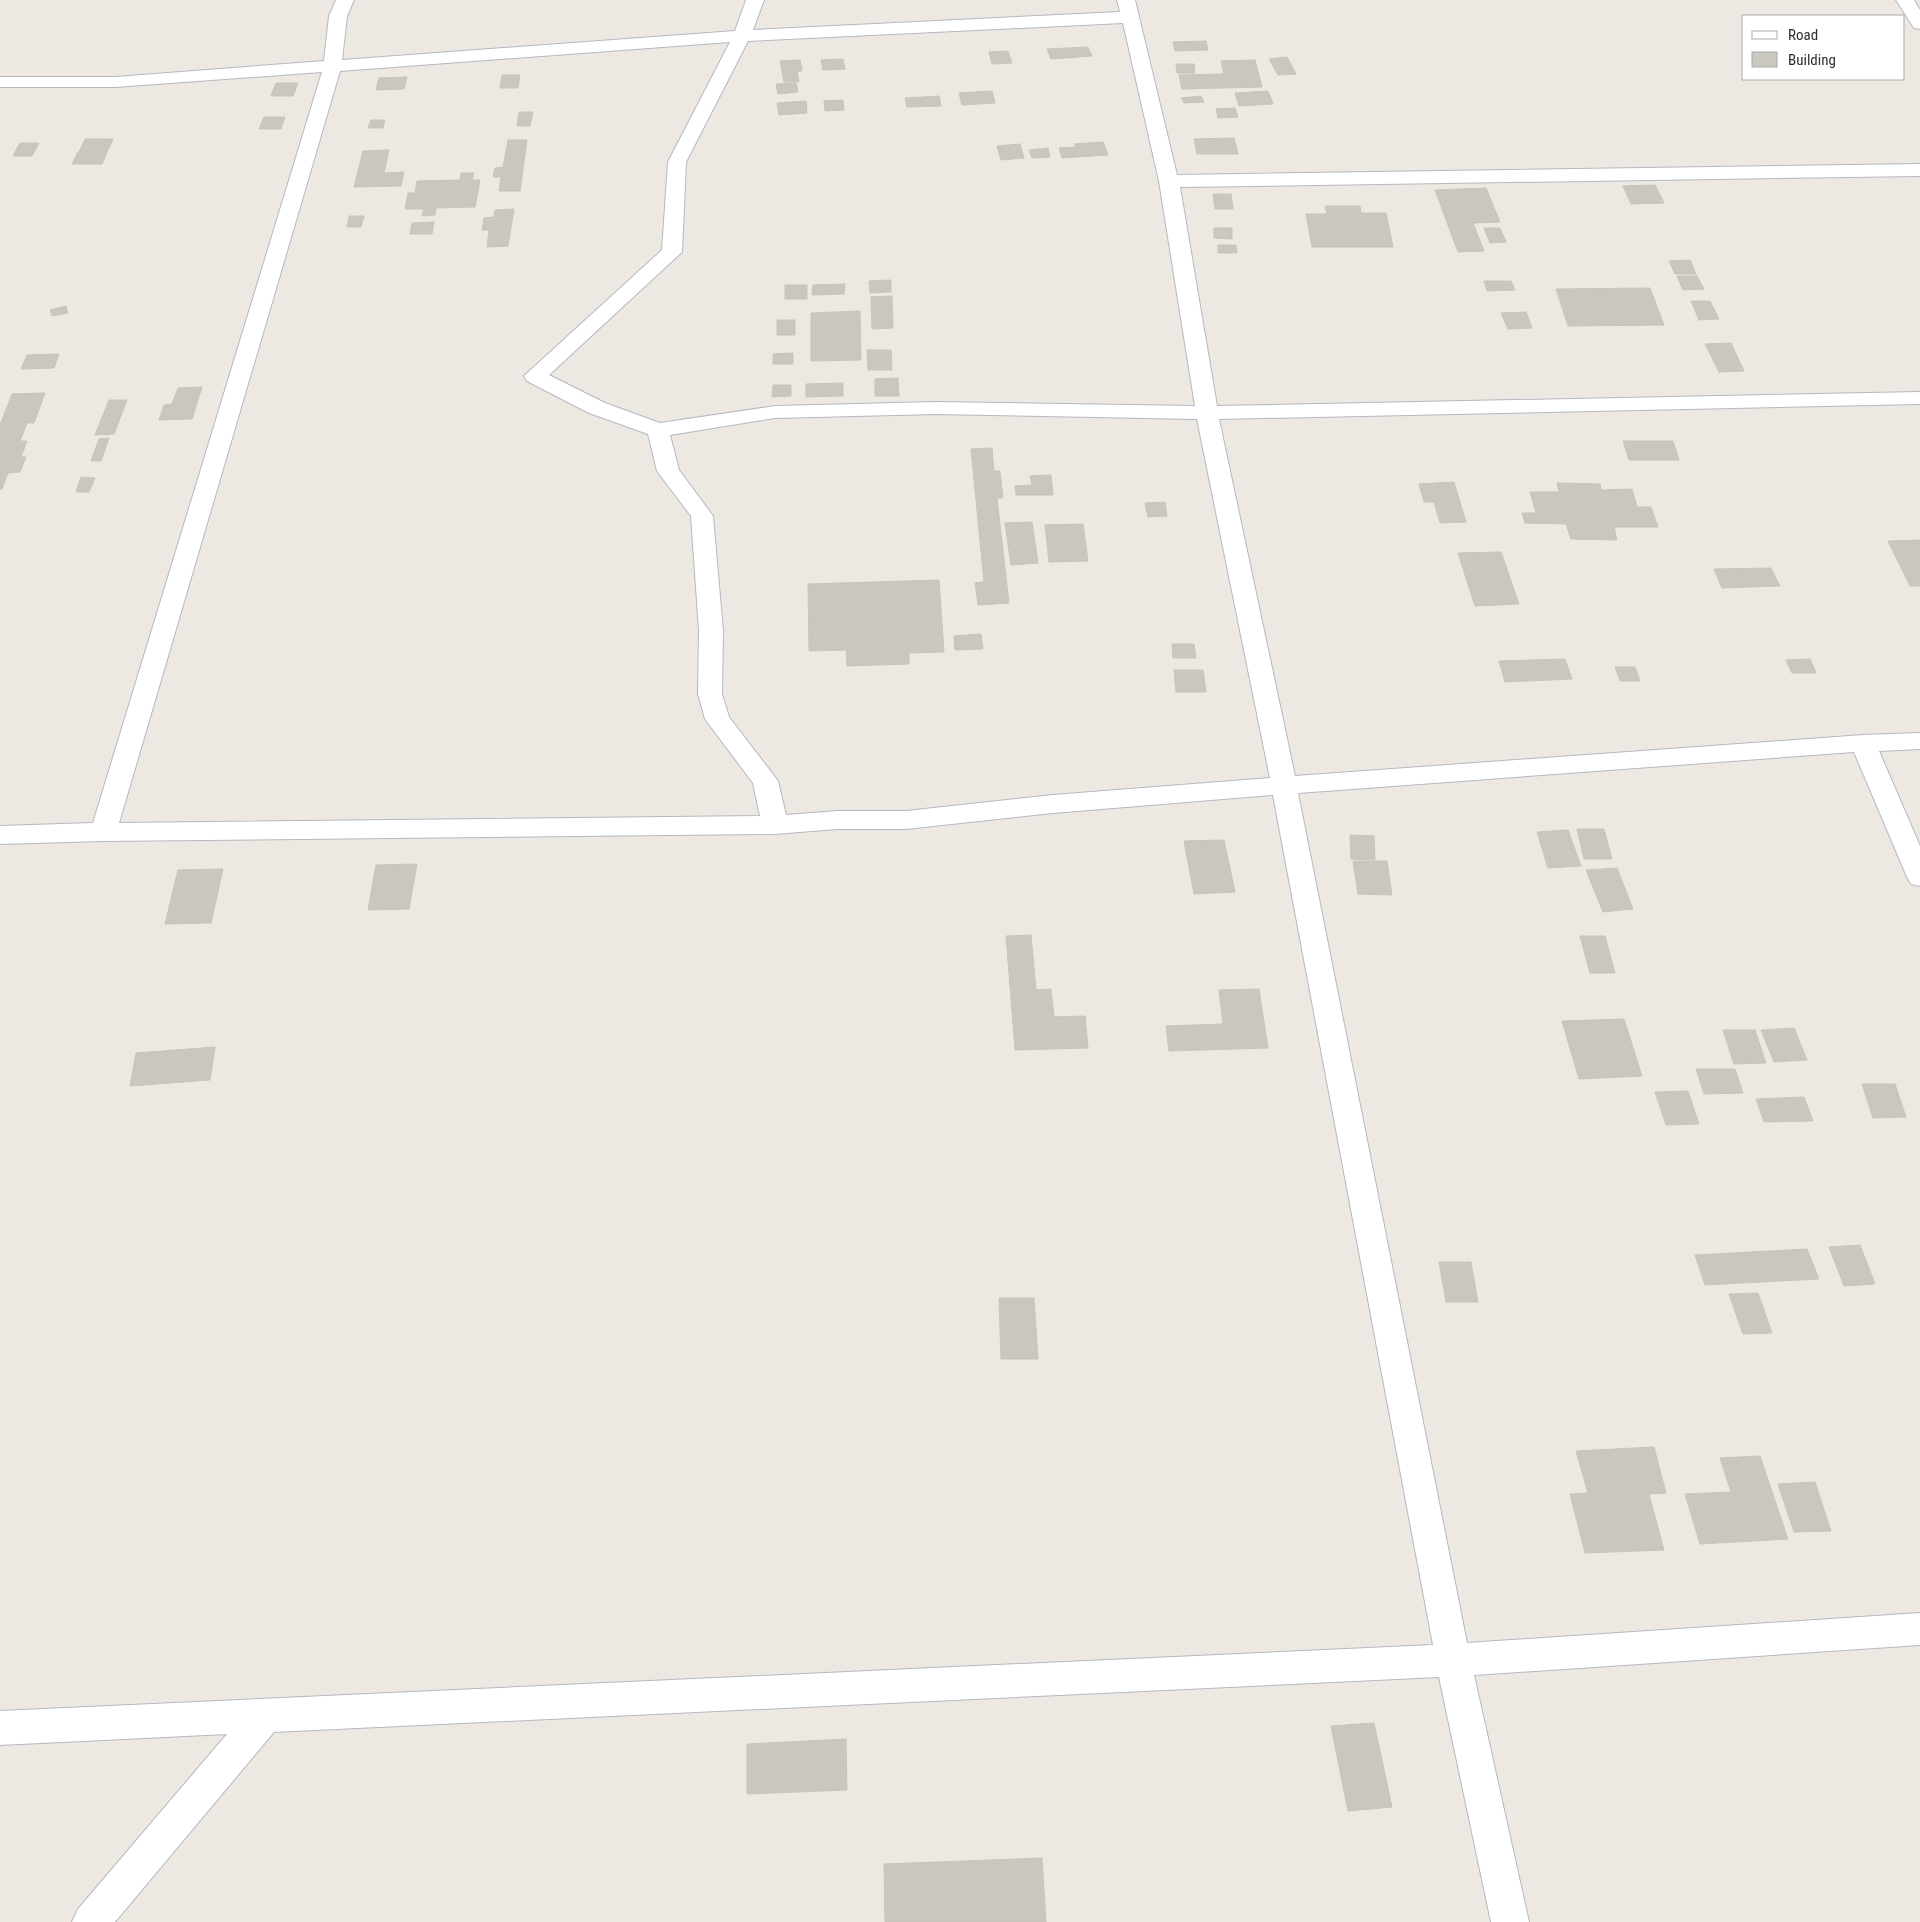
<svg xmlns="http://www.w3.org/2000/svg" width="1920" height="1922" font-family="'Roboto Condensed',sans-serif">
	<rect width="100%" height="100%" fill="#eee8e2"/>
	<!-- building -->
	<g fill="#cac6c0" stroke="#c9c4bb">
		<polygon points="1206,41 1208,50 1175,51 1173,42"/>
		<polygon points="1088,47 1092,56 1051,59 1047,49"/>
		<polygon points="1008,51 1012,63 992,64 989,52"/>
		<polygon points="1287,57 1296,74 1278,75 1269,59"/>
		<polygon points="843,59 845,69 823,70 821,60"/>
		<polygon points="800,60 802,71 797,71 799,82 784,82 780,61"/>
		<polygon points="1255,60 1262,87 1182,89 1179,75 1224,74 1221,61"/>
		<polygon points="1176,64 1194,64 1195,73 1177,73"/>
		<polygon points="502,75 520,75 518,88 500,88"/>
		<polygon points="407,77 404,89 376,90 379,78"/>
		<polygon points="276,83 298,83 293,96 271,96"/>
		<polygon points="796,83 798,92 778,94 776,84"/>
		<polygon points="992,91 995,103 962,105 959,93"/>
		<polygon points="1268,91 1273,104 1239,106 1235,93"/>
		<polygon points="939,96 941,106 907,107 905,98"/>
		<polygon points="1201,96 1204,102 1184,103 1181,98"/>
		<polygon points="843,100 844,110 825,111 824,101"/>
		<polygon points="806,101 807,113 779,115 777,103"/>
		<polygon points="1235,108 1238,117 1218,118 1216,109"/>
		<polygon points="519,112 533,112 530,126 517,126"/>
		<polygon points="264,117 285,117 281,129 259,129"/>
		<polygon points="371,120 385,120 383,128 368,128"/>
		<polygon points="1234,138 1238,154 1197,154 1194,139"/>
		<polygon points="85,139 113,139 107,152 79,152"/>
		<polygon points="508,140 527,140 520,191 499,191 501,177 493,177 495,168 503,167"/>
		<polygon points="1103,142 1108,155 1062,158 1059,148 1076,147 1074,144"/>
		<polygon points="20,143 39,143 32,156 13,156"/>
		<polygon points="1020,144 1024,158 1001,160 997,146"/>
		<polygon points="1048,148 1050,157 1032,158 1029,150"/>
		<polygon points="389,150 384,173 404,172 401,186 354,187 363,151"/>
		<polygon points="78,152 107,152 102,164 72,164"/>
		<polygon points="461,173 474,173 472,180 480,180 475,207 436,208 435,215 422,216 424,209 405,209 408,193 415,193 417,181 460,180"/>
		<polygon points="1655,185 1664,203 1631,204 1623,186"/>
		<polygon points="1486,188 1500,222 1473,223 1484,251 1458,252 1435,190"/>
		<polygon points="1213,194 1231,194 1233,209 1215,209"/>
		<polygon points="1325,206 1360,206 1361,213 1386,213 1393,247 1312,247 1306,214 1327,214"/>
		<polygon points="514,209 508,246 487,247 489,230 482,230 484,218 494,217 495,210"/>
		<polygon points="349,216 364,216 361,227 347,227"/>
		<polygon points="434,222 432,234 410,234 412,223"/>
		<polygon points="1214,228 1232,228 1232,239 1214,238"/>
		<polygon points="1484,228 1500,228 1506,242 1490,243"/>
		<polygon points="1218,245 1236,245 1237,253 1218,253"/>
		<polygon points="1690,260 1696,274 1675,274 1669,261"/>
		<polygon points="1677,276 1697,276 1704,289 1683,290"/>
		<polygon points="891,280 891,292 870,293 869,281"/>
		<polygon points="1484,281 1511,281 1515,290 1487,291"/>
		<polygon points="845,284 844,294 812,295 813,285"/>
		<rect x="785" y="285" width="22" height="14"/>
		<polygon points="1650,288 1664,325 1568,326 1556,289"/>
		<polygon points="892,296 893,328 872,329 871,297"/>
		<polygon points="1691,301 1710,301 1719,319 1699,320"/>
		<polygon points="66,306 68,313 52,316 50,310"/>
		<polygon points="860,311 861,360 811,361 811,313"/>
		<polygon points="1526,312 1532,328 1508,329 1501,313"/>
		<rect x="777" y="320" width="18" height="15"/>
		<polygon points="1731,343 1744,371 1719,372 1705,344"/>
		<polygon points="867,350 891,350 892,370 868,370"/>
		<polygon points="793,353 793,364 773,364 773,354"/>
		<polygon points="59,354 54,368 21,369 27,355"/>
		<polygon points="898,378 899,396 875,396 875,379"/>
		<polygon points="843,383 843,396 806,397 806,384"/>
		<polygon points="773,385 791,385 791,396 772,397"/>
		<polygon points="202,387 192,419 159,420 164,405 172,404 178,388"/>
		<polygon points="45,393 34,423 27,423 20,441 27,441 21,457 26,457 20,472 8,473 2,489 0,489 0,425 12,394"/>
		<polygon points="109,400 127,400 114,434 95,435"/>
		<polygon points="109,438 101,461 91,461 99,439"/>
		<polygon points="1623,441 1673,441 1679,460 1629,460"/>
		<polygon points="992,448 994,471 1000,471 1003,498 997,498 1009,603 978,605 975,583 984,582 971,449"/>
		<polygon points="1051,475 1053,495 1016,495 1015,486 1032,485 1030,476"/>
		<polygon points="81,477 95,478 89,492 76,492"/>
		<polygon points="1454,482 1466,522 1440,523 1434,502 1424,502 1419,484"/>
		<polygon points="1557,483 1600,484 1601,490 1632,489 1637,507 1651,507 1658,527 1614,527 1617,540 1571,539 1566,524 1525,523 1522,513 1536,513 1530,492 1559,492"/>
		<polygon points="1165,502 1167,516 1148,517 1145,503"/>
		<polygon points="1032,522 1038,563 1011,565 1005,523"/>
		<polygon points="1083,524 1088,561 1049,562 1045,525"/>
		<polygon points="1920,540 1920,586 1910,586 1888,541"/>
		<polygon points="1501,552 1519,604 1475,606 1458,553"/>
		<polygon points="1771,568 1780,586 1722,588 1714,569"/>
		<polygon points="939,580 944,652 909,653 909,664 847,666 846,650 809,651 808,584"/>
		<polygon points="981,634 983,649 955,650 954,636"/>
		<polygon points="1172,644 1194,644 1196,658 1173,658"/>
		<polygon points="1565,659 1572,679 1505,682 1499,661"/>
		<polygon points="1810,659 1816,673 1792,673 1786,660"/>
		<polygon points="1615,667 1635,667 1640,681 1620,681"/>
		<polygon points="1174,670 1203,670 1206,692 1176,692"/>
		<polygon points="1577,829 1604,829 1612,859 1584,859"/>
		<polygon points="1568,830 1581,866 1548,868 1537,832"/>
		<polygon points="1350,835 1374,836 1375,860 1351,859"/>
		<polygon points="1224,840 1235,892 1194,894 1184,841"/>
		<polygon points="1353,861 1387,861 1392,895 1358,894"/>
		<polygon points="417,864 409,909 368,910 376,865"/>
		<polygon points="1617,868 1633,909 1603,912 1586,870"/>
		<polygon points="223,869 211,923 165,924 178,870"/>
		<polygon points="1031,935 1036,990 1051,989 1054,1017 1085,1016 1088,1048 1015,1050 1006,936"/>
		<polygon points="1580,936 1605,936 1615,973 1590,973"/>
		<polygon points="1259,989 1268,1048 1169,1051 1166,1026 1223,1024 1219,990"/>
		<polygon points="1624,1019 1642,1076 1579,1079 1562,1021"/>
		<polygon points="1794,1028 1807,1060 1774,1062 1761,1030"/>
		<polygon points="1723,1030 1755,1030 1766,1063 1734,1064"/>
		<polygon points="215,1047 210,1080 130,1086 136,1053"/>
		<polygon points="1696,1069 1735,1069 1743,1093 1704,1094"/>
		<polygon points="1862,1084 1895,1084 1906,1117 1873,1118"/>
		<polygon points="1688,1091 1699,1124 1666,1125 1655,1092"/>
		<polygon points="1804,1097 1813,1121 1764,1122 1756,1099"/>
		<polygon points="1860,1245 1875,1284 1844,1286 1829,1247"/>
		<polygon points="1807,1249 1819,1279 1705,1285 1695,1255"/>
		<polygon points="1439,1262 1471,1262 1478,1302 1446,1302"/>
		<polygon points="1758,1293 1772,1333 1743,1334 1729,1294"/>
		<polygon points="999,1298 1034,1298 1038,1359 1001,1359"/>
		<polygon points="1654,1447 1666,1493 1649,1494 1664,1550 1585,1553 1570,1494 1588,1493 1576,1451"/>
		<polygon points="1760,1456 1788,1539 1700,1544 1685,1494 1731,1492 1720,1458"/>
		<polygon points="1815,1482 1831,1531 1794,1532 1778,1484"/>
		<polygon points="1374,1723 1392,1807 1348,1811 1331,1726"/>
		<polygon points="846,1739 847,1790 747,1794 747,1744"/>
		<polygon points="1042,1858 1046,1922 885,1922 884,1864"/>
	</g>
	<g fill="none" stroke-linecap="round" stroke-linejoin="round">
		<defs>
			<path id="minor" d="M336,0H354L347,16L342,60L735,31L746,0H764L753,30L1120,12L1117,0H1135L1177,175L1920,164V176L1180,187L1217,406L1920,392V404L1219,419L1295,776L1863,735L1920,733V749L1879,751L1920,846V886L1911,884L1907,877L1854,752L1298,793L1467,1643L1920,1613V1645L1474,1675L1529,1922H1491L1439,1677L274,1732L115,1922H72L78,1909L227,1734L0,1745V1711L1433,1645L1273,795L1053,813L906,829H837L775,834L103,841L0,844V826L93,823L322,72L115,87H0V77H115L324,61L329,16ZM1123,23L1159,181L1195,406L936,402L775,406L660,423L605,403L549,375L682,252L686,162L748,41ZM730,42L668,162L662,250L524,376L527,381L589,413L648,434L657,471L691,516L699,631L698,694L705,719L753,783L760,816L119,823L340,71ZM936,414L1197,419L1270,778L1053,795L906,811H837L786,815L778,781L729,717L722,694L723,631L713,516L679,470L670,435L775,418Z"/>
			<polygon id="tertiary" points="1896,0 1914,0 1920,10 1920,29 1914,28"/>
		</defs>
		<!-- minor casing -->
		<use href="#minor" stroke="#b5b8c0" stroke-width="2"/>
		<!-- tertiary casing -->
		<use href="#tertiary" stroke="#b5b8c0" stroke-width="2"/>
		<!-- minor -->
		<use href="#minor" fill="#fff" fill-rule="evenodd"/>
		<!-- tertiary -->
		<use href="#tertiary" fill="#fff" fill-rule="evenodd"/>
	</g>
	<!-- legend -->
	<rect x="1742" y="15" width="162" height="65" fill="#ffffff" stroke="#ababab"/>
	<rect x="1752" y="31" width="25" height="8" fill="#ffffff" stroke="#ababab"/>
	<text x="1788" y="40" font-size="15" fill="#2e2e2e">Road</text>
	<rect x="1752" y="52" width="25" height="15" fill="#cac6c0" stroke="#ababab"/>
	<text x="1788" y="65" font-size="15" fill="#2e2e2e">Building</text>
</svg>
